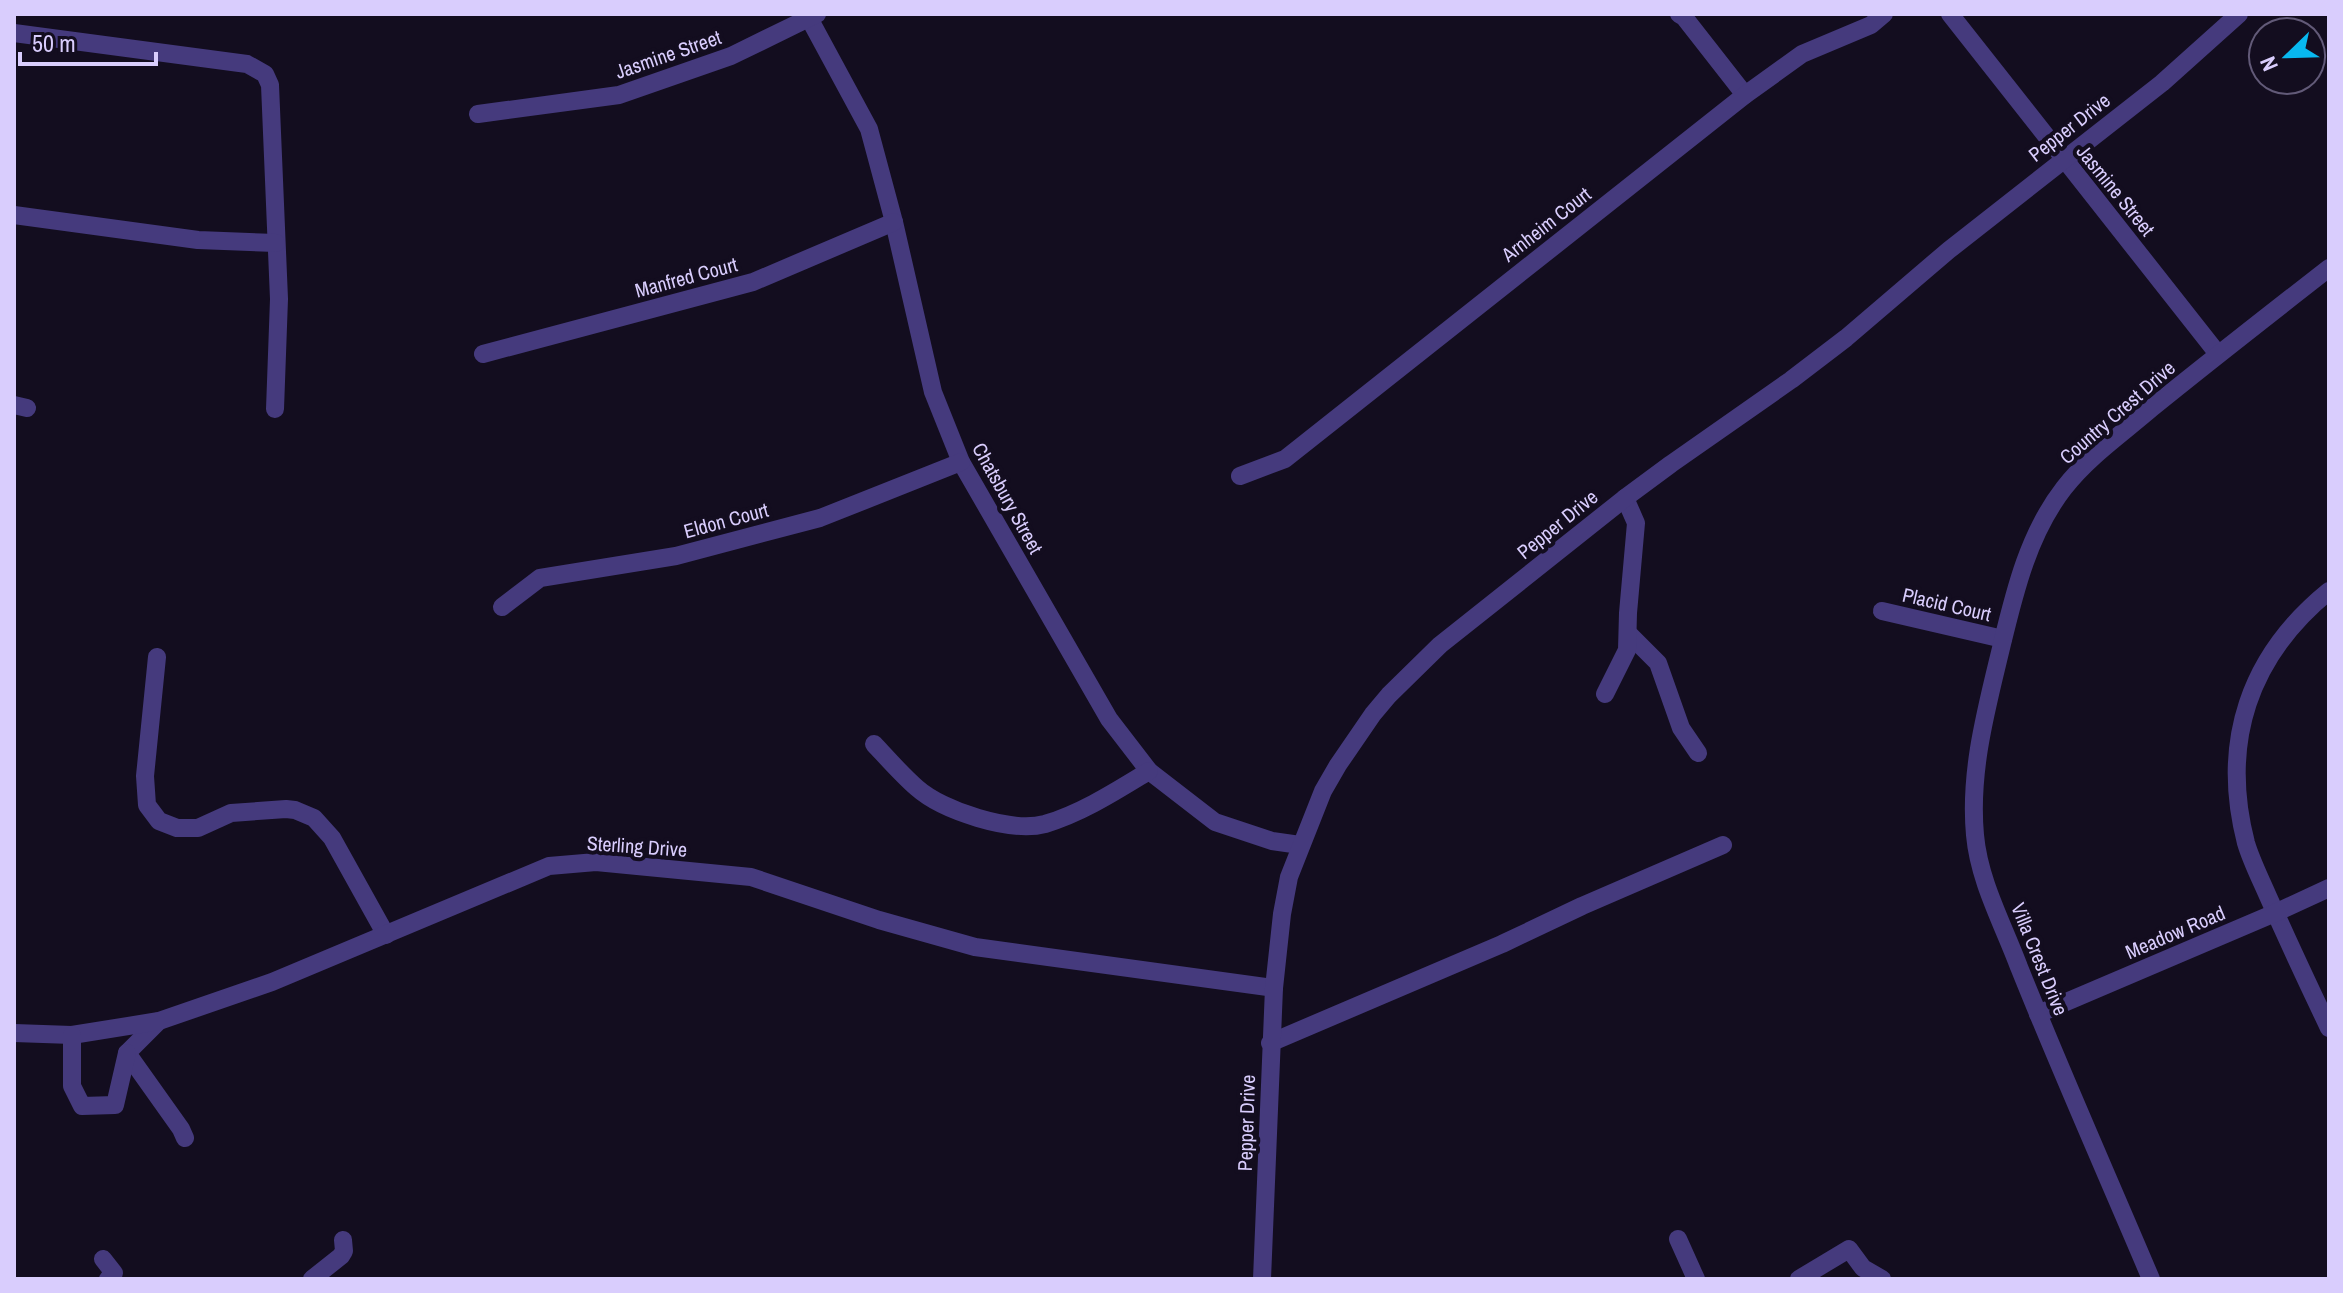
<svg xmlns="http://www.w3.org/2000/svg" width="2343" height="1293" font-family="'Archivo Narrow',sans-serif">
	<rect width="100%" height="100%" fill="#130d1f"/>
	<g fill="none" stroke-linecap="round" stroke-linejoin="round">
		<!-- minor -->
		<g stroke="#453a7d" stroke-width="18">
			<polyline points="1679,14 1684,17 1745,95"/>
			<polyline points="1950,14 2218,354"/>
			<polyline points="809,18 869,129 894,222 933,392 961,462 1109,719 1149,771 1215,822 1272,841 1300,845"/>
			<polyline points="14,33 247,64 265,74 270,85 279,299 275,409"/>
			<polyline points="478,114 619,95 731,56 817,14"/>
			<polyline points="14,215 198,240 276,243"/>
			<polyline points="483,354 753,282 894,222"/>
			<polyline points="14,405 27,408"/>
			<polyline points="1240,476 1285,459 1745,95 1802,54 1871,25 1884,14"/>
			<path d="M2329,591C2249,656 2220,742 2246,843C2251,860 2260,878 2267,894C2287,939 2308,984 2329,1028"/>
			<polyline points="502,607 540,578 676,556 820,518 961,462"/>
			<polyline points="1882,611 2003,639"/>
			<polyline points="1628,633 1658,663 1681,728 1698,753"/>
			<polyline points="157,657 145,776 147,805 159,821 177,828 198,828 231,813 286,809 295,810 314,818 332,838 386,935"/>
			<polyline points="1605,694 1627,650 1628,613 1636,523 1625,498"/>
			<path d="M874,744C888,759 902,775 917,788C943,811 1011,833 1045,824C1082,813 1116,791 1149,771"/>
			<polyline points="2038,1014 2275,913 2329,888"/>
			<polyline points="159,1021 127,1053 181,1129 185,1138"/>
			<polyline points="14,1033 72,1035 159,1021 272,982 549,866 596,862 751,877 879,920 975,947 1274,988"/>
			<polyline points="72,1035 72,1086 82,1106 115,1105 127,1053"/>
			<polyline points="1270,1043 1502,944 1582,906 1723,845"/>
			<polyline points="1678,1239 1696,1279"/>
			<polyline points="103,1259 114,1273 108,1279"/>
			<polyline points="312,1279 341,1256 344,1251 343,1240"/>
			<polyline points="1262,1279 1274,988 1282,914 1289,877 1323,791 1338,765 1373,714 1389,695 1440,645 1625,498 1671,464 1791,380 1846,338 1949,250 2162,83 2239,14"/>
			<polyline points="1799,1279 1849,1249 1863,1268 1882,1279"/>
			<path d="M2151,1279C2107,1175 2061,1072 2019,967C2003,924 1979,881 1975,835C1969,770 1987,707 2002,644C2015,590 2029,533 2064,488C2089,456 2123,433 2153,407C2211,360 2270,314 2329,268"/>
		</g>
	</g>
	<g text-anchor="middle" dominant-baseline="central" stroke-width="8" stroke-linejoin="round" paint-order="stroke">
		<!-- street labels -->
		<g font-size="20" fill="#d9cdfd" stroke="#130d1f">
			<text transform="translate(668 54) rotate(-19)">Jasmine Street</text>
			<text transform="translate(2069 127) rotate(-38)">Pepper Drive</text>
			<text transform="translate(2116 190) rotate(51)">Jasmine Street</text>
			<text transform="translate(1546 224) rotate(-38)">Arnheim Court</text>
			<text transform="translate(686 277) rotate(-15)">Manfred Court</text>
			<text transform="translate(2117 412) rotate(-41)">Country Crest Drive</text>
			<text transform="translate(1008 498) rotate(61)">Chatsbury Street</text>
			<text transform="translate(726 520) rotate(-15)">Eldon Court</text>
			<text transform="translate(1557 524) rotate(-39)">Pepper Drive</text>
			<text transform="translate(1947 604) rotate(13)">Placid Court</text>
			<text transform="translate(637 846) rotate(4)">Sterling Drive</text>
			<text transform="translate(2175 932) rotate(-23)">Meadow Road</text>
			<text transform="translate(2040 959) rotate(68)">Villa Crest Drive</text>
			<text transform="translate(1246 1123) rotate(-88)">Pepper Drive</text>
		</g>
	</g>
	<!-- border -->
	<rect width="2343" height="1293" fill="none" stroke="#d9cdfd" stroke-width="32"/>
	<!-- north arrow -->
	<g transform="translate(2287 56) rotate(247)"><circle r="38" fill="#130d1f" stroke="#625a78" stroke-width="2"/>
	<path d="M0-6L14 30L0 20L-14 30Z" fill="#08b8ef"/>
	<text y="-12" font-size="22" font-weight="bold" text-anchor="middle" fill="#d9cdfd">N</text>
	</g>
	<!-- scale -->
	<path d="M20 52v12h136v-12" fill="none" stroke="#d9cdfd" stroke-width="4"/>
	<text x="32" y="52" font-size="24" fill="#d9cdfd" stroke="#130d1f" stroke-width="6" paint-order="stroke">50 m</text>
</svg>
